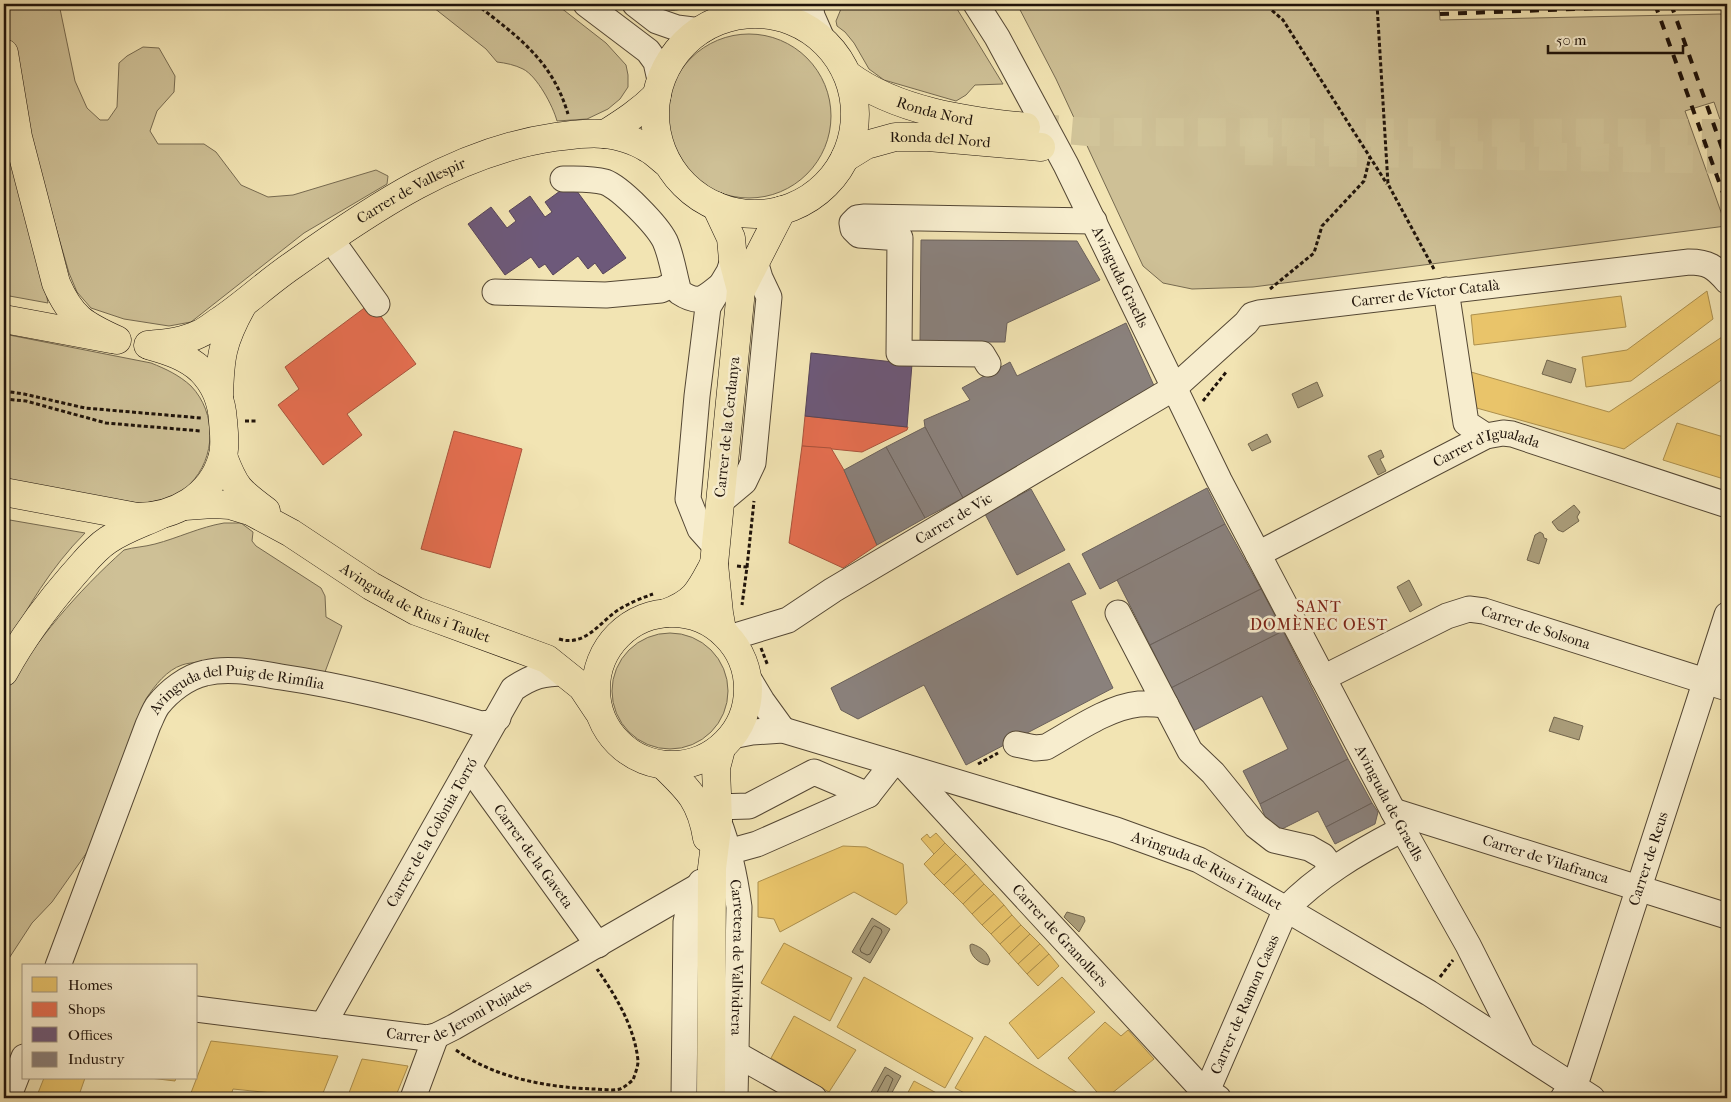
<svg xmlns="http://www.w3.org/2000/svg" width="1731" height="1102" font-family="'IM FELL French Canon',serif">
	<rect width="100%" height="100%" fill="#f2e4b3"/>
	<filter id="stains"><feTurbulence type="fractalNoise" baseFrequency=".004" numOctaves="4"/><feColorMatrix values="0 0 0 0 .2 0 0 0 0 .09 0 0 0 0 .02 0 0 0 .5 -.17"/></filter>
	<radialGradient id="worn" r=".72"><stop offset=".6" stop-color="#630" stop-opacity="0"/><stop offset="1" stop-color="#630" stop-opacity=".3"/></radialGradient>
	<!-- green -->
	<g fill="#cec096" stroke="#766a50">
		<polygon points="5,4 59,4 75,81 87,108 100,120 108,120 117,107 119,63 127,56 143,47 159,48 175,76 174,92 157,111 150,131 158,144 204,144 216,152 241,185 268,197 293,195 376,170 388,176 387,184 304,233 191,322 169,326 124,319 91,308 77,292 69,273 13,78"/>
		<path d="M429,4H556L606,43L626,65L628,75V87L620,99L608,109L587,119L557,121C553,106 537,76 523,69C515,65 506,63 497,62L486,49Z"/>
		<path d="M655,4H691C679,12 667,13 655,4Z"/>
		<polygon points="843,4 954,4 1003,84 975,85 966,95 956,101 884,80 869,69 854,43 845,32 837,26 836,21"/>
		<polygon points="1017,4 1439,4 1440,20 1721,14 1727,29 1727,140 1714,102 1685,111 1726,226 1253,287 1192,289 1163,283 1143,266 1056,79"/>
		<circle cx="749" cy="116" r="82"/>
		<polygon points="4,114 31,217 48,303 4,295"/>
		<path d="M4,334L151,363C166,369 179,375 191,386C217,413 216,458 190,484C187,487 183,492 179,495C167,501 151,502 137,503L4,480Z"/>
		<path d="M4,519L85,533C51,567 27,608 4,650Z"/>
		<path d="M224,523H241L253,532L252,541L256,546L321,588L325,596L326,617L342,626L325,672C281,666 243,653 198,662C193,663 187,663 182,665C167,670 155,685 146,699L90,848L52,902L32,923L4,966V694C36,640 77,592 124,550C134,547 144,547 155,544C178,538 200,527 224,523Z"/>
		<circle cx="670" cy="691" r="58"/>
	</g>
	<!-- water -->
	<g fill="#aa9d7a" stroke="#72664d">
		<polygon points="1547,360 1576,369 1571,383 1542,374"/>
		<polygon points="1317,382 1323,396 1298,408 1292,394"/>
		<polygon points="1267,434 1271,442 1252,451 1248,444"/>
		<polygon points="1381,450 1384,457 1380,459 1386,471 1378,475 1368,456"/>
		<polygon points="1574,505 1580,512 1577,517 1579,521 1563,532 1558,530 1552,522"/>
		<polygon points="1540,532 1543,534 1544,538 1547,539 1539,564 1527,560 1535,535"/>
		<polygon points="1409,580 1422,605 1410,612 1397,587"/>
		<polygon points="1554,717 1583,726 1579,740 1549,731"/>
		<polygon points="1067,912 1084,917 1085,921 1079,932 1064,917"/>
		<polygon points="872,918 890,929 870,963 852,952"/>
		<path d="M972,944C981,947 988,952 990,961L988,965C979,964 969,955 970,945Z"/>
		<polygon points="885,1067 901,1076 889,1098 872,1098 869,1096"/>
	</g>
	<!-- homes -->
	<g fill="#e9c46a" stroke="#ac8f4d">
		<polygon points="1707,291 1713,319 1631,381 1586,387 1582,357 1627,350"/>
		<polygon points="1621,296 1626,327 1474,345 1471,315"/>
		<polygon points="1722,337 1727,357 1727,376 1624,449 1473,407 1471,372 1609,412"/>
		<polygon points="1677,423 1727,438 1727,480 1663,460"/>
		<polygon points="1727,657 1727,675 1722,674"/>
		<polygon points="936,833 945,843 934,854 921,839 927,834 930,838"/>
		<polygon points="945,843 956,854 934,875 924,864"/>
		<polygon points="843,846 866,847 903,864 907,903 896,915 854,892 780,932 774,919 758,917 758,882"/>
		<polygon points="956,854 966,864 944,885 934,875"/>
		<polygon points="966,864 975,874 953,894 944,885"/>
		<polygon points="975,874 984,884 963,904 953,894"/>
		<polygon points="984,884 994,894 972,914 963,904"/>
		<polygon points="994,894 1004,905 982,925 972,914"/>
		<polygon points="1004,905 1012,915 991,934 982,925"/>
		<polygon points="1012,915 1021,925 1000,944 991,934"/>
		<polygon points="1021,925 1030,934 1009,954 1000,944"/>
		<polygon points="1030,934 1040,944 1018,964 1009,954"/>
		<polygon points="784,943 852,978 830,1021 761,983"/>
		<polygon points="1040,944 1049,954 1027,974 1018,964"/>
		<polygon points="1049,954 1059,966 1038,986 1027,974"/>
		<polygon points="864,977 973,1038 945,1088 837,1027"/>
		<polygon points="1062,977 1095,1012 1038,1059 1009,1023"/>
		<polygon points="794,1016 856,1050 829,1092 771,1058"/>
		<polygon points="1105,1022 1121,1036 1128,1030 1154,1059 1106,1098 1102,1098 1068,1058"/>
		<polygon points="985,1036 1086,1098 974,1098 955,1088"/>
		<polygon points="211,1041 338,1056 321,1098 233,1089 230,1098 189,1098"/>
		<polygon points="362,1059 408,1066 395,1098 347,1098"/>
		<polygon points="44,1078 85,1078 78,1098 36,1098"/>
		<polygon points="150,1078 176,1078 175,1081"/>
		<polygon points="914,1081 946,1098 905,1098"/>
	</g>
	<!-- shops -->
	<g fill="#e76f51" stroke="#ab533c">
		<polygon points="371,303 416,364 347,414 362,435 323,465 278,405 299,389 285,367"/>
		<polygon points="805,416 907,427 908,427 907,430 862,452 802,446"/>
		<polygon points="454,431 522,449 490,568 421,549"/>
		<polygon points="802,446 831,448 844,470 877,545 843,568 789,543"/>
	</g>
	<!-- offices -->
	<g fill="#6d597a" stroke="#564458">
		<polygon points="571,183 626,258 603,274 595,263 588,269 578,256 553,275 545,264 539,268 531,257 505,275 468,224 491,207 507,228 516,221 509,211 530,196 545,217 552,212 545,202"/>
		<polygon points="811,353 912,364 907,427 805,416"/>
	</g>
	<!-- industry -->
	<g fill="#8a817c" stroke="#6a605a">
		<polygon points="921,240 1077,241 1100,280 1007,323 1005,342 920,342"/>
		<polygon points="1126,323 1155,388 963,498 925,427 924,420 970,400 962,388 1010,362 1017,376"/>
		<polygon points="925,427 963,498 925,518 886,447"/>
		<polygon points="886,447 925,518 877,545 844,470"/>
		<polygon points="1207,488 1225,524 1100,589 1082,554"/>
		<polygon points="1031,489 1065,550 1017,575 985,514"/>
		<polygon points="1225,524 1261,589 1150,645 1117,580"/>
		<polygon points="1069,563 1086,594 1071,601 1113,688 966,765 924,685 858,719 841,710 831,688"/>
		<polygon points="1261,589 1283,631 1171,688 1150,645"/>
		<polygon points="1283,631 1348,759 1260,804 1243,771 1288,749 1262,696 1193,731 1171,688"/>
		<polygon points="1348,759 1372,803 1326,827 1318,811 1272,834 1260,804"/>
		<polygon points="1372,803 1378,812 1375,824 1335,844 1326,827"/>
	</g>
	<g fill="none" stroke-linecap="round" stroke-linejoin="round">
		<!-- shore -->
		<g stroke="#645842" stroke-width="1">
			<polygon points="875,926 881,929 882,932 870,954 867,955 861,952 860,949 873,927"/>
			<polyline points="874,1098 886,1076 888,1075 893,1079 885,1098"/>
		</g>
		<!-- major-tunnel -->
		<g stroke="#d2c59a" stroke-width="28" stroke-dasharray="28 14" stroke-linecap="butt">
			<polyline points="1030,127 1088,132 1727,133"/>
			<polyline points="1245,151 1727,160"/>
		</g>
		<defs>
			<g id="minor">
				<polyline points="586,4 648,51 656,62 660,80"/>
				<polyline points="635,4 657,21 677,28 701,31"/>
				<polyline points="810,4 812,16 823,41"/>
				<path id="s1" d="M976,4L997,37L1066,165L1219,480L1401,826L1468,945L1522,1052"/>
				<polyline points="752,14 772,4"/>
				<path d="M563,179C577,179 591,178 605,182C621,188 657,225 665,241C672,257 674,275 679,292C699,305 704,299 720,286"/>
				<polyline points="330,238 377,304"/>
				<polyline points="1446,290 1466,423 1486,436"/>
				<polyline points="495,292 606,295 661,290 676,283"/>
				<polyline points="988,364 982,354 899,353 900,238 859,235 853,229 852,223 857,218 865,217 1094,221"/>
				<polyline points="720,502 744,482 753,463 769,297 760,278 755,261"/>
				<polyline points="716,547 700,529 688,499 697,396 708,307 729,272 733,260"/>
				<path id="s2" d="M1258,554L1486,436L1503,433L1512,434L1727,505"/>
				<path id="s3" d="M729,638L788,620L833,590L1174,388L1246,323L1252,315L1259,313L1689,262C1708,262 1715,267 1727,281"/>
				<polyline points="747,676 762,701 783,730"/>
				<path id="s4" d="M1323,678L1447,616L1469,609L1484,611L1727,688"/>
				<polyline points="1166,705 1190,751 1213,773 1256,826 1274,840 1309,848 1323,856 1333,869"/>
				<path id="s5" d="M732,736L752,732L783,730L1116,830L1199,860L1286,909L1429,993L1592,1098"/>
				<path d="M1016,744L1035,748L1046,747C1073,732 1108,707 1139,704C1148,703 1157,704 1166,705L1118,613"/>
				<path id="s6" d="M469,767L598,945"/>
				<path id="s7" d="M905,767L1199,1086L1218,1098"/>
				<polyline points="716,807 749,806 814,772 868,795"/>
				<path id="s8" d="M1393,811L1727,916"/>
				<path id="s9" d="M718,820C729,848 735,877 739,907L735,1098"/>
				<polyline points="728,852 757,844 868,795 893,763"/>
				<path id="s10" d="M58,966L148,725C151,719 154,710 158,705C169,691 187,677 205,673C229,667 256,673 281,677C349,687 415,704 481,724L490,723L498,718"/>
				<path id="s11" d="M196,1009L427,1038L436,1036L454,1027L697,887"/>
				<path id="s12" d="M323,1025L513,689C532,676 543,673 565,673"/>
				<polyline points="736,1054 814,1098"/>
				<polyline points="8,1098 24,1057"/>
				<polyline points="413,1098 436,1036"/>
				<path d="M684,1098L686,922C688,908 692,894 701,882"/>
				<path id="s13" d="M1204,1098L1286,909C1318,876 1357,853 1397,832L1401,826"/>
				<path id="s14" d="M1563,1098L1578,1076L1727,615"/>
			</g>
			<g id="major">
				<circle cx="755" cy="114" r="100"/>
				<path id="s15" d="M848,75C896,111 967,121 1026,127"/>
				<path d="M605,134C624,122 641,111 657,95"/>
				<path id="s16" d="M845,158L866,145L895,137H928L1041,147"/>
				<polyline points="716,206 731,238 733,260 741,290 714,564 719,613 722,630 725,634"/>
				<polyline points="741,290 782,210"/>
				<polyline points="4,319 111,339"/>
				<path id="s17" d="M148,345C165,343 183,342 199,334C207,331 214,324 221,320C246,303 268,282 293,265C373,208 457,151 555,137C571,135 588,132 604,134C618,135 636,141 647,148C655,152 661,159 668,164"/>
				<path d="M219,397C220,357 222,342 242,306"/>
				<path d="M223,456C235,488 239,491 266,511"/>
				<path d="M4,492L137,517C174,517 211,497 222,459C226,447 224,433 223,421C222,402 216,385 201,370C187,357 169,351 151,346"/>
				<path id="s18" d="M185,506L213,504L230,505L250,511L291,533L371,586L416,611L547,659L582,687L598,711"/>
				<circle cx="672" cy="689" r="76"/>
				<path d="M666,613C696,602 700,590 714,564"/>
				<path d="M663,765C689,790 701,801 707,838"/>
				<polyline points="711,1098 712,868 718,820 716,768 721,749"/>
			</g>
			<g id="highway">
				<path d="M4,53L18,137L56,283C71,318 84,325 117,340"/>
				<path d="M4,672C23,637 47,605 73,575C84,563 94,549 108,540C124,529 143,523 160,515"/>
			</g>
		</defs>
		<!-- minor casing -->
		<use href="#minor" stroke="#544734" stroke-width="27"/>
		<!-- major casing -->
		<use href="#major" stroke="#1f130a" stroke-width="29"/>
		<!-- highway casing -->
		<use href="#highway" stroke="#1f130a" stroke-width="29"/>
		<!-- path -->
		<g stroke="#1f130a" stroke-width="3" stroke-dasharray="4 2.5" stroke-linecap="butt">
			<path d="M476,4C518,37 552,60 568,114"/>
			<polyline points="1261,4 1267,6 1283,20 1387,184"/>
			<polyline points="1377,4 1388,184 1435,271"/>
			<polyline points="1270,289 1314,253 1322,226 1364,181 1370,157"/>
			<polyline points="4,391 24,394 85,408 201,418"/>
			<polyline points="4,399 26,401 106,423 201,431"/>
			<polyline points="1203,401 1227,371"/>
			<polyline points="245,421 257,421"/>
			<polyline points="737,566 747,567 742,605"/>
			<polyline points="747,567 754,501"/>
			<path d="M559,639C585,647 599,623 618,610C629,603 642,598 653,594"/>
			<polyline points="761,648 768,666"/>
			<polyline points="978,764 998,753"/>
			<polyline points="1440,977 1453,960"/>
			<path d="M456,1050C495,1078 546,1087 593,1089C601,1089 613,1091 620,1089C625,1087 629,1083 633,1080C635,1074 638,1067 638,1061C635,1028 616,996 597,969"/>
		</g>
		<!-- minor -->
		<use href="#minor" stroke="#f7edce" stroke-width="25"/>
		<!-- major -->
		<use href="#major" stroke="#f2e4b3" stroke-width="28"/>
		<!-- highway -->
		<use href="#highway" stroke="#f2e4b3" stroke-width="28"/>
		<!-- rail -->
		<g stroke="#1f130a" stroke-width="4" stroke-dasharray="9 9" stroke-linecap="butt">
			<polyline points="1655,4 1727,204"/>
			<polyline points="1671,4 1727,162"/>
			<polyline points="1688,5 1710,5"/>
			<polyline points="1440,14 1630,7"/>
		</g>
	</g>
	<g text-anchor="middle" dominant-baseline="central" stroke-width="5" stroke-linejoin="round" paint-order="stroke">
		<!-- street labels -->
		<g font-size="15" fill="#1f130a" stroke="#f7edce">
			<text stroke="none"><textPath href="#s15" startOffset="95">Ronda Nord</textPath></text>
			<text stroke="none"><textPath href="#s16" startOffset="100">Ronda del Nord</textPath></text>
			<text stroke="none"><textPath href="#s17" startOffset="309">Carrer de Vallespir</textPath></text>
			<text stroke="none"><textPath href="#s1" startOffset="309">Avinguda Graells</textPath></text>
			<text stroke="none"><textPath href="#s3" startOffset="794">Carrer de Víctor Català</textPath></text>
			<text transform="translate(727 427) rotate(-84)">Carrer de la Cerdanya</text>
			<text stroke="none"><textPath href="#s2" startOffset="255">Carrer d'Igualada</textPath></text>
			<text stroke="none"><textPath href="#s3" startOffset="256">Carrer de Vic</textPath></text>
			<text stroke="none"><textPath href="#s18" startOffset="256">Avinguda de Rius i Taulet</textPath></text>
			<text stroke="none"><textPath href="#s4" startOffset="231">Carrer de Solsona</textPath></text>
			<text stroke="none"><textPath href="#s10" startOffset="364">Avinguda del Puig de Rimília</textPath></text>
			<text stroke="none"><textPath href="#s1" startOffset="900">Avinguda de Graells</textPath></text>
			<text stroke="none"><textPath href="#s12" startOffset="221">Carrer de la Colònia Torró</textPath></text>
			<text stroke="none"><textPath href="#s6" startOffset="110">Carrer de la Gaveta</textPath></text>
			<text stroke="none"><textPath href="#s14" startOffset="255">Carrer de Reus</textPath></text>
			<text stroke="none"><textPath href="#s8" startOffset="160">Carrer de Vilafranca</textPath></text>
			<text stroke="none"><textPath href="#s5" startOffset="499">Avinguda de Rius i Taulet</textPath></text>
			<text stroke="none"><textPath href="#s7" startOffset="229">Carrer de Granollers</textPath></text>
			<text stroke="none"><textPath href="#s9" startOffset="140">Carretera de Vallvidrera</textPath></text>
			<text stroke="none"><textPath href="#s13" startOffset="102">Carrer de Ramon Casas</textPath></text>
			<text stroke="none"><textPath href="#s11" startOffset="271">Carrer de Jeroni Pujades</textPath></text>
		</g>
		<!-- neighbourhood labels -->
		<g font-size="16" letter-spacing="1" fill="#7a1f14" stroke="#f7edce">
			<text x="1319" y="606">SANT<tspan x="1319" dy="18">DOMÈNEC OEST</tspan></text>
		</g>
	</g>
	<!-- margin -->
	<rect width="1731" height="1102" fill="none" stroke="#f2e4b3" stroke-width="20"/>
	<rect x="5" y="5" width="1721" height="1092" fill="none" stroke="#1f130a" stroke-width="2.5"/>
	<rect x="10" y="10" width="1711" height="1082" fill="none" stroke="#1f130a"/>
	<!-- legend -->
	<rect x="22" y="964" width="175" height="115" fill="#f7edce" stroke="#a19680"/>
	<rect x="32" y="977" width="25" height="15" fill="#e9c46a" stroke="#a19680"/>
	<text x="68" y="990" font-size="15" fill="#1f130a">Homes</text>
	<rect x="32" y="1002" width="25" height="15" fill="#e76f51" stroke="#a19680"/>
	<text x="68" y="1014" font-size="15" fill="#1f130a">Shops</text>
	<rect x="32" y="1027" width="25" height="15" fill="#6d597a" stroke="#a19680"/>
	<text x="68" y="1040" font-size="15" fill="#1f130a">Offices</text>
	<rect x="32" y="1052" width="25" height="15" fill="#8a817c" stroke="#a19680"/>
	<text x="68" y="1064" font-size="15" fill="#1f130a">Industry</text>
	<!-- scale -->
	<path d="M1548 45v8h135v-8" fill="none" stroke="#1f130a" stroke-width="2.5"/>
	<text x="1556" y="45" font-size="15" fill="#1f130a" stroke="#f7edce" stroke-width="4" paint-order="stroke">50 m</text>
	<rect width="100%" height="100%" filter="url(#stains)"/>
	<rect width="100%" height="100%" fill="url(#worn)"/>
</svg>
